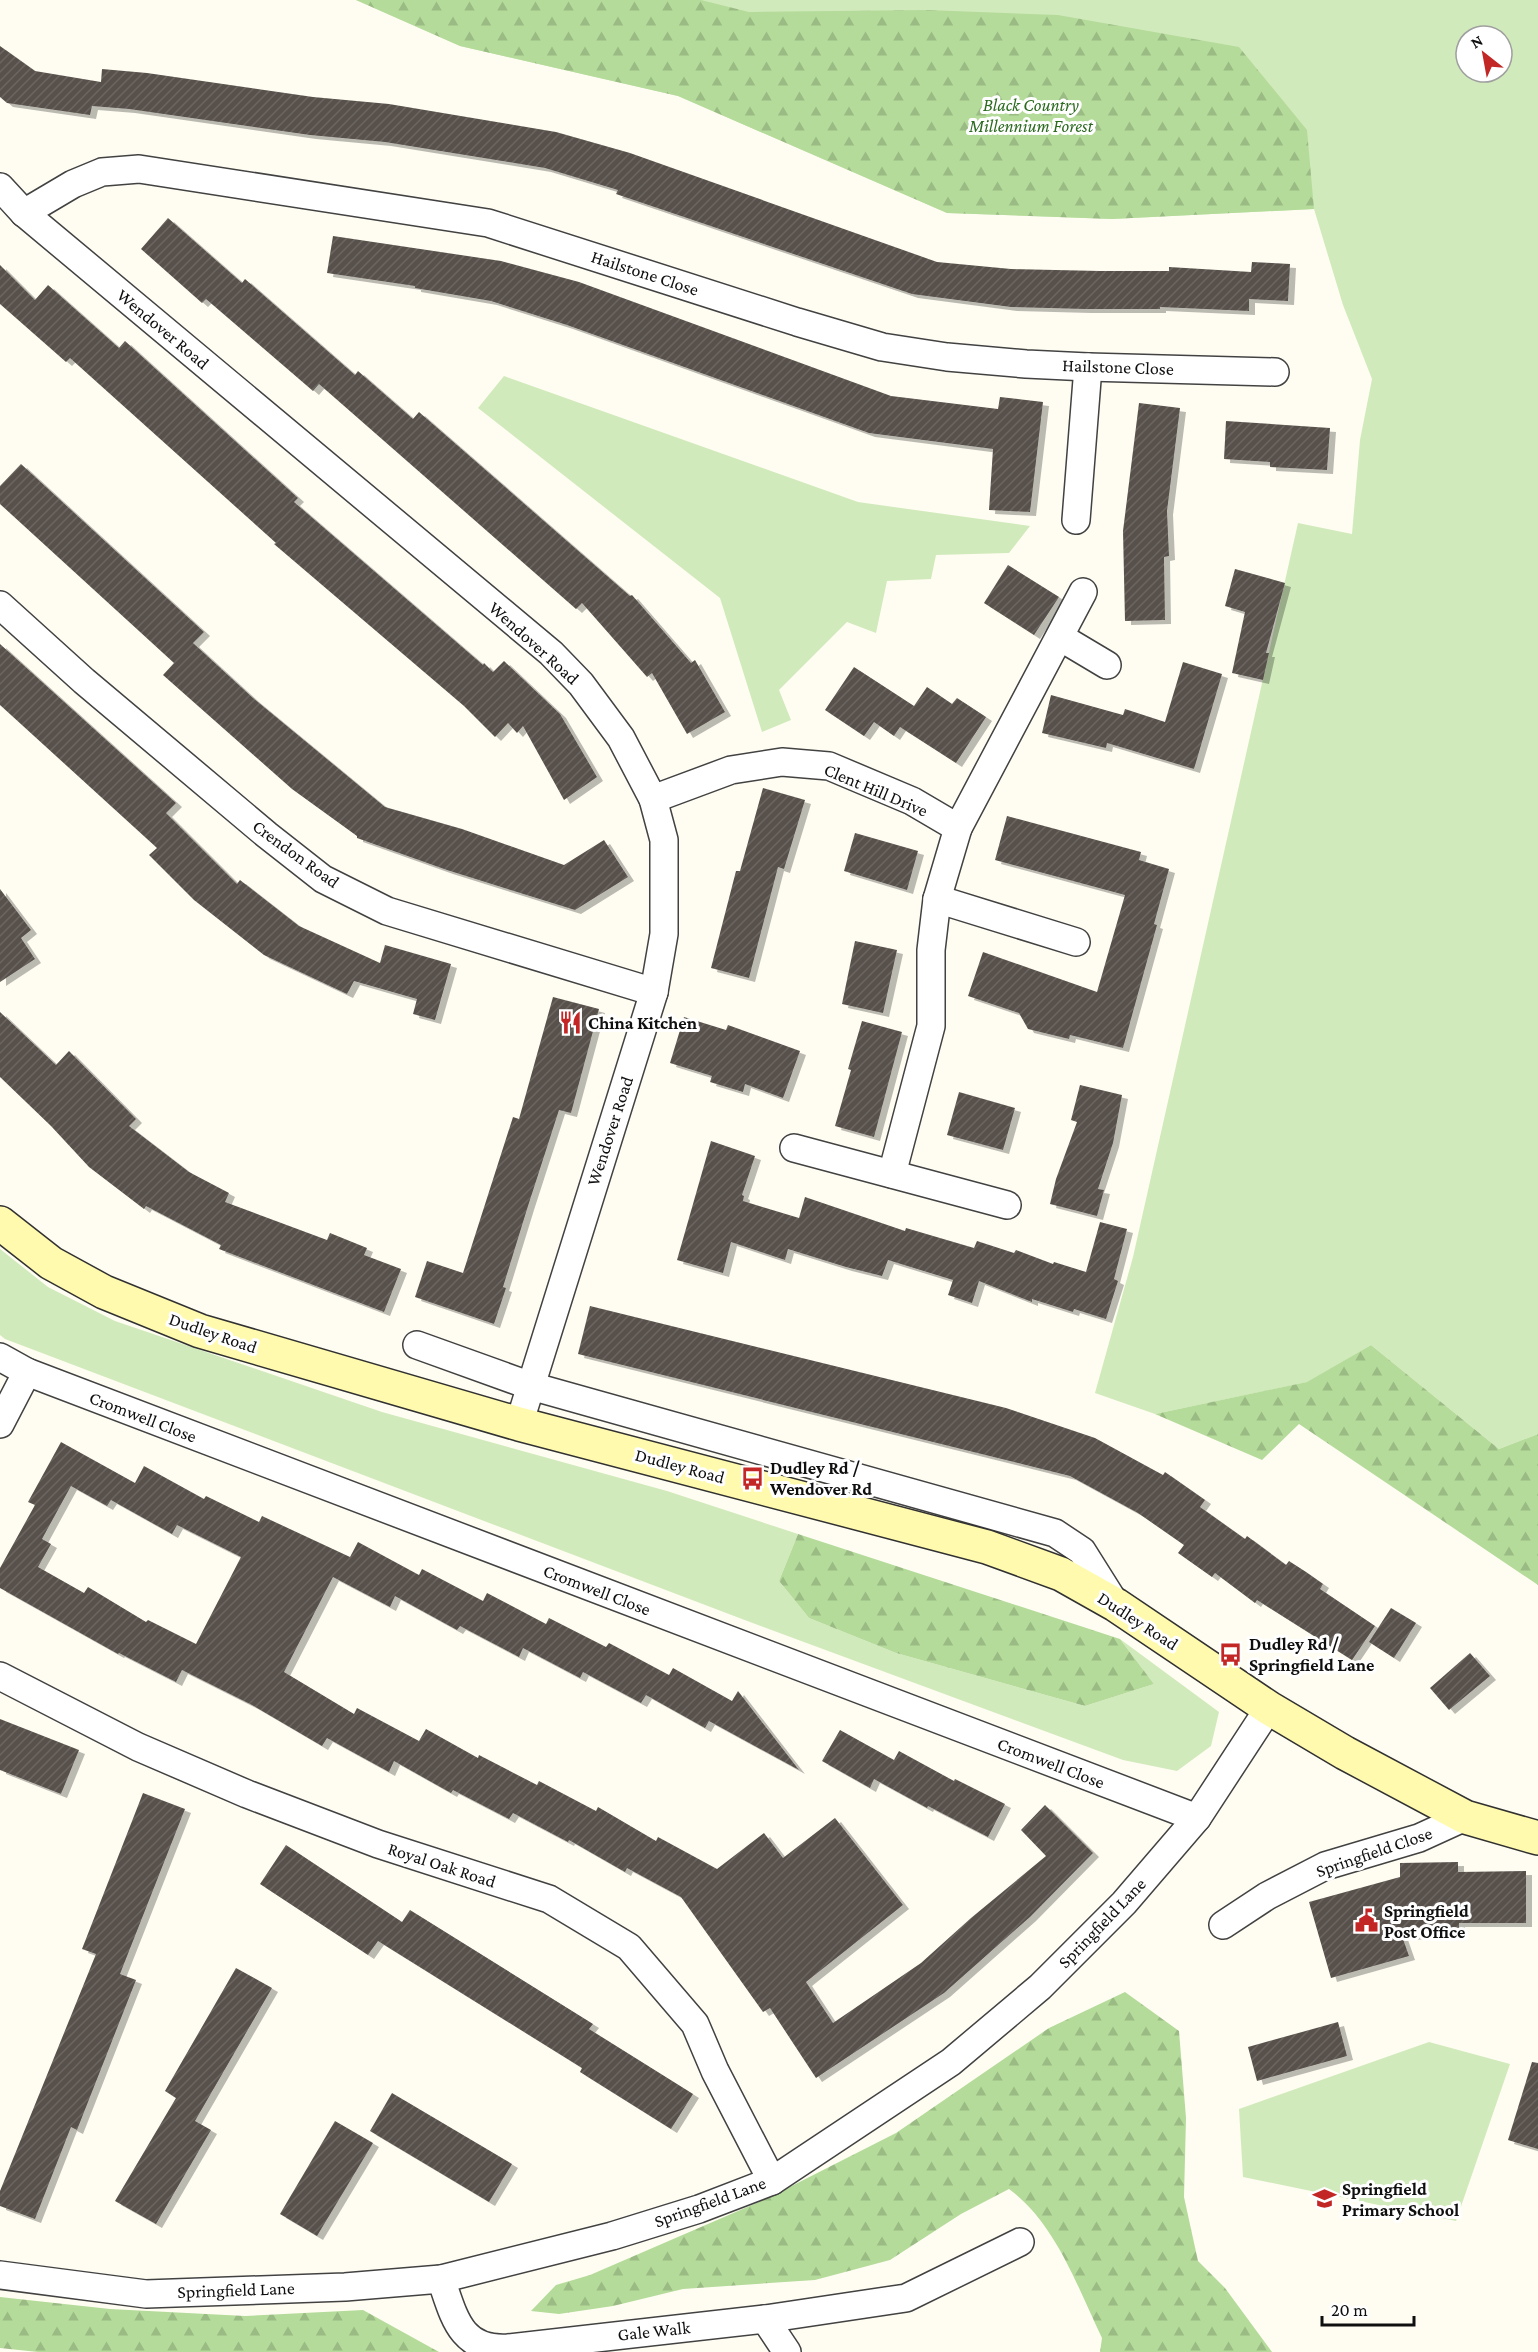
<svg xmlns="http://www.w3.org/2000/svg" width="1538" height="2352" font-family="'Crimson Pro',serif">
	<defs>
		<pattern id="forest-firs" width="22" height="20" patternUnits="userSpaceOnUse" patternTransform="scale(1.5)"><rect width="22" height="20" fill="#b4db9a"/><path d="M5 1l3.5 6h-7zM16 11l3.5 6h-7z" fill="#9abb84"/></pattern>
		<pattern id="building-hatch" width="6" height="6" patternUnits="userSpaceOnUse" patternTransform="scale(1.5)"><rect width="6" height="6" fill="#58514c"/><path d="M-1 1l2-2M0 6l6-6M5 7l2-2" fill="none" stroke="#6b6561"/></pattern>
		<filter id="shadow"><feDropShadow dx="6" dy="4" stdDeviation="0" flood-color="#0004"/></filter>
	</defs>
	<rect width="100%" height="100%" fill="#fffdf2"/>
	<!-- green -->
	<g fill="#d1eabb" fill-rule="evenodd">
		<path d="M356,0H1538V1434L1499,1449L1371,1345L1308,1382L1155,1414L1095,1393L1133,1257L1298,523L1352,534L1360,440L1372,379L1343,305L1314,209L1112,219L947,213L678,96L460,46ZM1466,36H1502V72H1466Z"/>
		<polygon points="504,376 858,502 1030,526 1009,553 936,555 931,579 887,581 876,633 847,622 779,690 791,720 762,732 720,598 478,408"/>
		<polygon points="0,1249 48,1287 115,1321 382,1412 667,1491 798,1534 779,1581 809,1618 896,1653 1085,1706 1154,1684 1120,1639 1219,1712 1211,1746 1177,1771 1123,1760 742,1619 5,1339 0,1335"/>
		<polygon points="1429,2042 1510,2064 1456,2221 1243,2177 1239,2109"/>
	</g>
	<!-- forest -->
	<g fill="url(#forest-firs)">
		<polygon points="356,0 701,0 749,12 927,10 1058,15 1239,47 1307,130 1314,209 1112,219 947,213 678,96 460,46"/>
		<polygon points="1371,1345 1499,1449 1538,1434 1538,1585 1299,1424 1262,1460 1155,1414 1307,1382"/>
		<polygon points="798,1534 1120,1639 1154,1684 1085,1706 896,1653 809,1618 779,1581"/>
		<path d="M1125,1992L1179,2031L1186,2118L1184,2197L1198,2261L1225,2288L1272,2352H1100L1102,2338C1077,2286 1056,2224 1009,2189L961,2214L890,2260L815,2280L683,2289L613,2306L559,2314L531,2311L556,2285L590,2275L768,2198L896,2133L1049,2028Z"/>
		<polygon points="0,2297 110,2309 245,2316 363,2310 439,2352 38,2352 0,2348"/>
	</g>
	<!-- building -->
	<g fill="url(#building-hatch)" fill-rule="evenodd" filter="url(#shadow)">
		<polygon points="0,46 35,71 101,82 102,69 147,73 313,97 389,104 556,132 630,153 937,262 1011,269 1100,271 1169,271 1169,267 1251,272 1252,262 1290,264 1288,301 1249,299 1249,311 1160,307 1160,309 1085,309 1011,307 912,294 616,194 618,190 545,168 385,142 310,135 129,109 92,106 90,115 7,103 0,97"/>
		<polygon points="168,218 242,283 245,279 355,375 358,371 413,419 419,412 630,596 632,595 691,663 695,660 725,712 687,734 652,673 647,677 582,603 576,609 319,384 313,391 206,299 202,303 141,249"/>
		<polygon points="333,236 501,261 579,282 891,396 998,409 1000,397 1043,402 1030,512 989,510 993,449 869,433 567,325 491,301 415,288 415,286 327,273"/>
		<polygon points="0,265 35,300 48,285 119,348 125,341 298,498 294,502 483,665 484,663 493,672 504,661 560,714 597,777 564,800 523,726 517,733 508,723 495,737 464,706 274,544 276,543 70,358 66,362 0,304"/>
		<polygon points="1139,403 1180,408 1167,511 1169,556 1164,557 1165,620 1125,621 1123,531"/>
		<polygon points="1226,421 1330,428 1327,470 1270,467 1270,462 1224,459"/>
		<polygon points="21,464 204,632 193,643 253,698 385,807 462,829 564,865 604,840 628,877 575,910 447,870 357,838 357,836 292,789 163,675 174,663 0,504 0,486"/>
		<polygon points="1008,565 1059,597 1034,635 984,603"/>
		<polygon points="1235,569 1285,583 1266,653 1269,653 1263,680 1232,673 1245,612 1225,606"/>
		<polygon points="0,644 176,803 166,813 237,884 240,880 299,926 380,963 385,945 451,964 435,1020 413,1014 417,999 354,981 347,994 264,955 194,900 149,855 157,848 0,705"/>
		<polygon points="1183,662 1222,674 1194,769 1107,743 1106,748 1042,733 1051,695 1123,715 1125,709 1165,722"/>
		<polygon points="854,667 914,706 927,687 952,704 957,698 986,717 956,763 900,727 894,736 874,722 864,736 825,710"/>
		<polygon points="763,788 805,800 784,869 778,867 749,978 711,968 736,871 740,871"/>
		<polygon points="1007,816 1141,852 1139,860 1169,869 1154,924 1157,925 1123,1048 1070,1035 1069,1039 1028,1029 1019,1013 968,996 983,952 1097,992 1125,895 995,860"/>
		<polygon points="855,833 918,851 907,890 844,871"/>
		<polygon points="0,889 31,930 21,938 35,959 0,982"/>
		<polygon points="855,941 897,950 883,1013 842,1004"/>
		<polygon points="553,997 599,1009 571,1113 559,1110 528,1206 503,1287 506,1288 494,1324 415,1297 427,1261 463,1273 513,1117 519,1119"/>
		<polygon points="0,1012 56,1065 69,1051 136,1119 129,1126 189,1172 229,1193 225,1202 327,1240 330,1233 367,1248 364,1255 401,1269 384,1312 219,1249 221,1245 146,1206 144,1209 89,1167 51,1126 0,1077"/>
		<polygon points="684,1017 726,1030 728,1025 800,1051 783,1098 745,1084 743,1092 710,1082 712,1076 670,1063"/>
		<polygon points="862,1021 902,1032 874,1137 835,1126 851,1070 848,1069"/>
		<polygon points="1080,1085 1122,1095 1113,1143 1098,1189 1104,1190 1097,1216 1050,1204 1056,1179 1077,1122 1071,1120"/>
		<polygon points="959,1092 1015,1108 1003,1150 947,1135"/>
		<polygon points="711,1141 755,1156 742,1195 744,1196 743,1201 799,1218 805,1197 905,1231 906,1228 974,1248 977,1241 1014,1253 1016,1250 1053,1264 1054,1262 1086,1272 1100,1222 1127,1229 1114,1279 1118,1281 1106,1319 1074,1309 1073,1312 1032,1299 1032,1302 979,1281 972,1303 948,1295 953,1280 888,1260 882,1276 846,1267 788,1249 785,1260 731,1242 723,1273 677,1260"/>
		<polygon points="590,1306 1006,1408 1095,1438 1163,1475 1165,1472 1205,1500 1200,1507 1245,1539 1247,1536 1286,1565 1289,1561 1306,1572 1323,1584 1320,1589 1375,1626 1352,1660 1257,1600 1255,1603 1215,1573 1212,1577 1178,1553 1184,1545 1138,1513 1070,1476 578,1354"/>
		<path d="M61,1442L135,1483L144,1466L204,1499L206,1496L259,1522L262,1516L350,1557L358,1542L419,1575L422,1569L483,1601L487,1593L546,1624L549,1618L606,1647L609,1643L669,1675L673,1668L732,1701L738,1691L799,1770L709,1721L705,1728L646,1695L641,1703L583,1672L580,1678L523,1648L519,1657L460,1626L457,1630L395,1596L390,1607L333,1577L284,1672L354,1714L357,1708L419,1741L426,1729L478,1758L479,1755L537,1785L539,1781L596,1811L598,1807L656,1841L658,1837L717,1869L764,1833L783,1858L835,1818L903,1905L806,1982L833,2023L921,1963L971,1918L1046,1856L1021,1830L1045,1805L1093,1853L1030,1917L944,1993L816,2078L770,2008L763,2012L681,1897L627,1868L625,1872L569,1840L568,1842L513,1813L509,1819L453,1790L451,1793L394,1761L389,1772L327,1738L322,1746L252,1705L182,1670L176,1682L119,1653L118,1654L0,1588V1568L35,1505L28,1502ZM71,1486L107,1506L111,1500L172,1534L177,1525L241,1557L196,1644L148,1620L146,1622L88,1587L84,1593L38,1567L51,1544L42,1539Z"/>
		<polygon points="1391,1608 1416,1623 1394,1658 1369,1642"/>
		<polygon points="1470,1653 1490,1676 1449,1710 1430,1688"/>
		<polygon points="0,1719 79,1750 61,1794 0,1770"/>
		<polygon points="840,1730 894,1760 899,1751 954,1781 955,1779 1005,1804 988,1837 928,1806 927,1808 874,1779 870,1788 822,1761"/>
		<polygon points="143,1793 185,1809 120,1974 136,1980 77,2130 71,2127 35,2219 0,2206 0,2191 96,1954 82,1949"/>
		<polygon points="286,1845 402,1922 410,1910 593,2024 589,2029 693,2094 671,2129 580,2072 582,2068 378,1941 368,1955 260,1884"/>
		<polygon points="1458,1862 1458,1872 1526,1871 1526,1923 1459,1923 1459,1934 1402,1936 1409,1956 1331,1978 1309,1902 1400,1877 1400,1863"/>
		<polygon points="236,1968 272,1988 195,2121 211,2130 156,2224 115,2201 176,2098 165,2091"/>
		<polygon points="1338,2022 1347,2056 1257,2081 1248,2047"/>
		<polygon points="1532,2062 1538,2063 1538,2149 1508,2140"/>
		<polygon points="392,2093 512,2164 489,2202 370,2131"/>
		<polygon points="335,2121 373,2143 317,2236 280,2214"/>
	</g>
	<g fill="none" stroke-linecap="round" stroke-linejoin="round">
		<defs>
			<g id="minor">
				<polyline points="0,187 24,213 551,653 581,684 621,738 653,799 664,840 664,934 654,992 519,1424"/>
				<polyline points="24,213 73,184 102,172 139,169 488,223 797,322 882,347 947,357 1026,364 1088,367 1275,372"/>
				<polyline points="1076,520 1088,367"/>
				<polyline points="0,605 84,681 267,835 323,879 387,911 654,992"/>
				<polyline points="1060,637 1107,665"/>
				<polyline points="653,799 731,770 782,762 829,766 912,801 958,828 937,899 931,950 931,1026 892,1174"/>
				<polyline points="958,828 1083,592"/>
				<polyline points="937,899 1076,942"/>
				<polyline points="794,1148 1007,1205"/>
				<polyline points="417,1345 531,1386 1055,1533 1082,1551 1116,1605"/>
				<polyline points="0,1357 27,1372 1197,1818"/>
				<polyline points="0,1424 27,1372"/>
				<polyline points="0,1676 138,1747 247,1794 378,1844 549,1899 629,1947 695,2024 715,2071 772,2181"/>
				<polyline points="1223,1925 1267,1896 1325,1866 1419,1838 1465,1817"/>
				<polyline points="0,2275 146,2294 345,2287 441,2279 612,2236 699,2209 772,2181 951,2062 1040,1987 1124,1903 1197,1818 1269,1708"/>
				<path d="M441,2279C454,2316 460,2351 508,2348L765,2319L906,2298L1020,2242"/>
				<polyline points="765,2319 787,2352"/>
			</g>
			<polyline id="secondary" points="0,1223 51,1263 104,1292 200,1331 519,1424 987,1547 1061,1574 1116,1605 1269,1708 1345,1753 1465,1817 1538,1838"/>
		</defs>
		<!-- minor casing -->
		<use href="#minor" stroke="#424242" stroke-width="30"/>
		<!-- secondary casing -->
		<use href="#secondary" stroke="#313131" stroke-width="36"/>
		<!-- minor -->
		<use href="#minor" stroke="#fff" stroke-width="27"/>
		<!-- secondary -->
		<use href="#secondary" stroke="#fffaad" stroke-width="33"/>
	</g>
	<!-- icons -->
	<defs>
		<symbol id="restaurant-bare" viewBox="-9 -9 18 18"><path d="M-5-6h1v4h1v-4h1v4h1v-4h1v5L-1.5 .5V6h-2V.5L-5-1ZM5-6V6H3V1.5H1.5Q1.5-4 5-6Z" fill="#c22625" stroke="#fff" stroke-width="2.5" paint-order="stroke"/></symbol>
		<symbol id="bus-bare" viewBox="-9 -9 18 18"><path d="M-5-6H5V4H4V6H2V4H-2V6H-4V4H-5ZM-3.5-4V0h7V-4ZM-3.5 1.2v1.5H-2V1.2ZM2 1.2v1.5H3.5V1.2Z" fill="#c22625" stroke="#fff" stroke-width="2.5" paint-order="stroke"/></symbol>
		<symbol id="civic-bare" viewBox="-9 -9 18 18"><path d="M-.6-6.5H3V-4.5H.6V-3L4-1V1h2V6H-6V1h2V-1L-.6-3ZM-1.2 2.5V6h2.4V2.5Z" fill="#c22625" stroke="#fff" stroke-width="2.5" paint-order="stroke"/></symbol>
		<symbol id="school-bare" viewBox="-9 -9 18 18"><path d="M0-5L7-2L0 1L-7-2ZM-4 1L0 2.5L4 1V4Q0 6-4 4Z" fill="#c22625" stroke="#fff" stroke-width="2.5" paint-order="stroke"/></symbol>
	</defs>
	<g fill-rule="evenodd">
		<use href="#restaurant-bare" x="554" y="1006" width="33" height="33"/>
		<use href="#bus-bare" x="736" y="1462" width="33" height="33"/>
		<use href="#bus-bare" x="1214" y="1638" width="33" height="33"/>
		<use href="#civic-bare" x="1350" y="1904" width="33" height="33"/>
		<use href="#school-bare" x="1308" y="2182" width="33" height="33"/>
	</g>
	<g text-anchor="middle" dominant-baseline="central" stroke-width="6" stroke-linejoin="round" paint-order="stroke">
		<!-- park labels -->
		<g font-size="18" font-style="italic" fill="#2a691e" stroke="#fff">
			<text x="1031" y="105">Black Country<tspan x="1031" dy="21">Millennium Forest</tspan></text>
		</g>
		<!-- street labels -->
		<g font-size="18" fill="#0f0f0f" stroke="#fff">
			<text transform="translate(645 273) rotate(18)">Hailstone Close</text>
			<text transform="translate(163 329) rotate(40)">Wendover Road</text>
			<text transform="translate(1118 367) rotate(2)">Hailstone Close</text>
			<text transform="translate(534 643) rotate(42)">Wendover Road</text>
			<text transform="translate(876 790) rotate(23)">Clent Hill Drive</text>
			<text transform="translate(296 854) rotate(36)">Crendon Road</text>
			<text transform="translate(610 1131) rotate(-72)">Wendover Road</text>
			<text transform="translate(213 1333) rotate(19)">Dudley Road</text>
			<text transform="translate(143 1417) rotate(21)">Cromwell Close</text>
			<text transform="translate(680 1466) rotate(15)">Dudley Road</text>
			<text transform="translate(597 1590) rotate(21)">Cromwell Close</text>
			<text transform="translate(1138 1621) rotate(33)">Dudley Road</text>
			<text transform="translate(1051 1763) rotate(21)">Cromwell Close</text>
			<text transform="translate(1374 1852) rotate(-19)">Springfield Close</text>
			<text transform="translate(442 1865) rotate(18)">Royal Oak Road</text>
			<text transform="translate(1102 1923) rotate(-46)">Springfield Lane</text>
			<text transform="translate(710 2202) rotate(-20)">Springfield Lane</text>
			<text transform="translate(236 2290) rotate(-2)">Springfield Lane</text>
			<text transform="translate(654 2331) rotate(-6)">Gale Walk</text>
		</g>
		<!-- poi labels -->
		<g font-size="18" font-weight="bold" fill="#0f0f0f" stroke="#fff" text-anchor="start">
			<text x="588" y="1023">China Kitchen</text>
			<text x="770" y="1468">Dudley Rd /<tspan x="770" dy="21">Wendover Rd</tspan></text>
			<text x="1249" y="1644">Dudley Rd /<tspan x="1249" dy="21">Springfield Lane</tspan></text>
			<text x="1384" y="1911">Springfield<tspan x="1384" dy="21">Post Office</tspan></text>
			<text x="1342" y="2189">Springfield<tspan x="1342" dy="21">Primary School</tspan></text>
		</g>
	</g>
	<!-- north arrow -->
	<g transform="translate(1484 54) rotate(329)"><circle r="28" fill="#ffffff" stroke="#9f9f9f" stroke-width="1.5"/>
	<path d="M0-4.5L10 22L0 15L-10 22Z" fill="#c22625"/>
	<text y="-9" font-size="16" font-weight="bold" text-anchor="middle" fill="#0f0f0f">N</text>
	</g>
	<!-- scale -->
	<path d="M1322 2316v9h92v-9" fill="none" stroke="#0f0f0f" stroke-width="3"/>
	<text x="1331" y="2316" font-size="18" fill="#0f0f0f" stroke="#ffffff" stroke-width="4.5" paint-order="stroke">20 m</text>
</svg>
